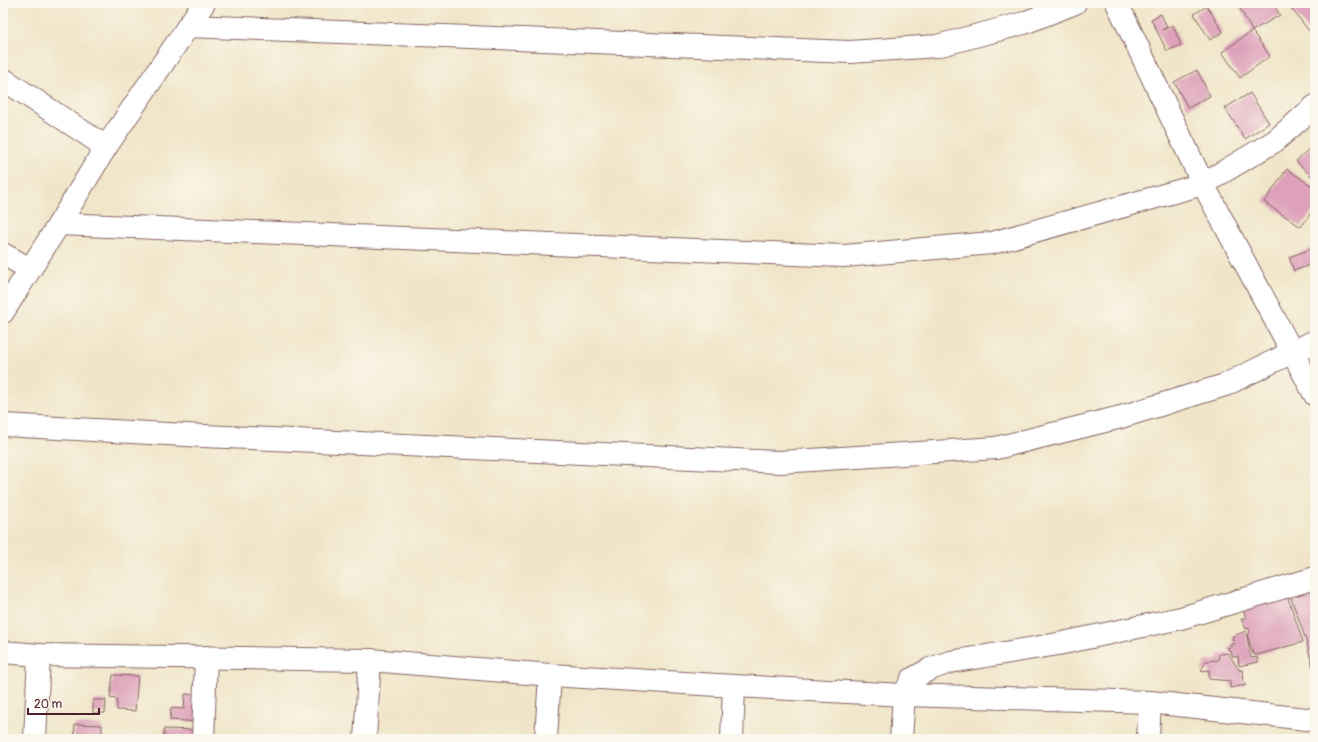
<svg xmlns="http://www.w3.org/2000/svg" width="1318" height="742" font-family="Pangolin,sans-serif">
	<rect width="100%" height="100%" fill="#fbf7ec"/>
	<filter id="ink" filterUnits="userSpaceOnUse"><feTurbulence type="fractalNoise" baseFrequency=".025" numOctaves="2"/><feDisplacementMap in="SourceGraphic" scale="8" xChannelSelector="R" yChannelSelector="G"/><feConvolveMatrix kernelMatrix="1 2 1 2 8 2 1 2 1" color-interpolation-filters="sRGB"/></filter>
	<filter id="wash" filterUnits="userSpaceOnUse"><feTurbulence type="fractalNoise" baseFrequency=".012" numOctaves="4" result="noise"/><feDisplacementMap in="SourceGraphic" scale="16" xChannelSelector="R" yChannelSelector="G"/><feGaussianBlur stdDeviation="0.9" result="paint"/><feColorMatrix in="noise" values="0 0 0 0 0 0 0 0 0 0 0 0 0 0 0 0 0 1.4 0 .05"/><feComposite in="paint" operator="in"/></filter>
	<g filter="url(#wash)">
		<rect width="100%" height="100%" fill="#f0e5c8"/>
		<g id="blocks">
			<!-- building -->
			<g fill="#dda1b9">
				<polygon points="1237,3 1273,3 1280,15 1252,31"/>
				<polygon points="1287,3 1315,3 1312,7 1315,11 1315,35 1313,36"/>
				<polygon points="1207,6 1223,32 1210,40 1194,14"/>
				<polygon points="1161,14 1167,27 1162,30 1173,25 1181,45 1167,51 1151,19"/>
				<polygon points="1252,31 1270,56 1240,78 1222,52"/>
				<polygon points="1197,70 1210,96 1188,108 1174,82"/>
				<polygon points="1250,93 1269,123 1245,139 1225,108"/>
				<polygon points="1315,143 1315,180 1296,161"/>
				<polygon points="1287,169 1315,188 1315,207 1301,227 1264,202"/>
				<polygon points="1311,249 1315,263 1294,271 1289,257"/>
				<polygon points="1315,583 1315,668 1313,668 1306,640 1290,595"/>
				<polygon points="1287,595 1303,642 1257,655 1253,654 1247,634 1250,633 1249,628 1246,629 1241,619 1246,618 1242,607"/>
				<polygon points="1246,631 1251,658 1257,657 1258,662 1239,666 1238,656 1233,657 1231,652 1227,648 1231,647 1231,643 1235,644 1234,641 1232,640 1233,636"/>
				<polygon points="1228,653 1239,670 1242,670 1244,677 1242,679 1246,685 1230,688 1230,681 1209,679 1209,670 1201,671 1206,661 1218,660 1219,654"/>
				<polygon points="113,675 138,676 135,711 117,710 117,699 110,698"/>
				<polygon points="185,694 201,695 200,722 170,720 171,708 184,709"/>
				<polygon points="93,700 106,700 105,713 93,713"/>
				<polygon points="75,724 102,725 102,739 74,739"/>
				<polygon points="164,729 198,730 197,739 164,739"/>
			</g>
		</g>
	</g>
	<g filter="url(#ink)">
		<use href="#blocks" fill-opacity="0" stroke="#846462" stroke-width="1"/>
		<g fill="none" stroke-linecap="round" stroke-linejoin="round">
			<defs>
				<g id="minor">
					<polyline points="1117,3 1203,184 1315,395"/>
					<polyline points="188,26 850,52 937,46 1024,23 1075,3"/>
					<polyline points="3,79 106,147"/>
					<polyline points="59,224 844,256 992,243 1203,184 1275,141 1315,106"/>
					<polyline points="3,254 30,269"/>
					<polyline points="3,312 59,224 106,147 204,3"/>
					<polyline points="3,425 204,436 780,462 996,448 1121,417 1225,385 1315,341"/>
					<polyline points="3,652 39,655 370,660 550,675 734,686 904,695 1150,702 1315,720"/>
					<polyline points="35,739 39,655"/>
					<polyline points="203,739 206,657"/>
					<polyline points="365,739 370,660"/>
					<polyline points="546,739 550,675"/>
					<polyline points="732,739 734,686"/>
					<polyline points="901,739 904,695 912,679 930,669 950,662 1058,644 1181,618 1315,578"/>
					<polyline points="1148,739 1150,702"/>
				</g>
			</defs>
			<!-- minor casing -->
			<use href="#minor" stroke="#846462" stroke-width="24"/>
			<!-- minor -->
			<use href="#minor" stroke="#fff" stroke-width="22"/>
		</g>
	</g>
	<!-- margin -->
	<rect width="1318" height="742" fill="none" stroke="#fbf7ec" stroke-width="16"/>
	<!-- scale -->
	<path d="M28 708v6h71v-6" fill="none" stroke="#4a1f2b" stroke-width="2"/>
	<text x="34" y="708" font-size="12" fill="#4a1f2b" stroke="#fbf7ec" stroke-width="3" paint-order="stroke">20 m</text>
</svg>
